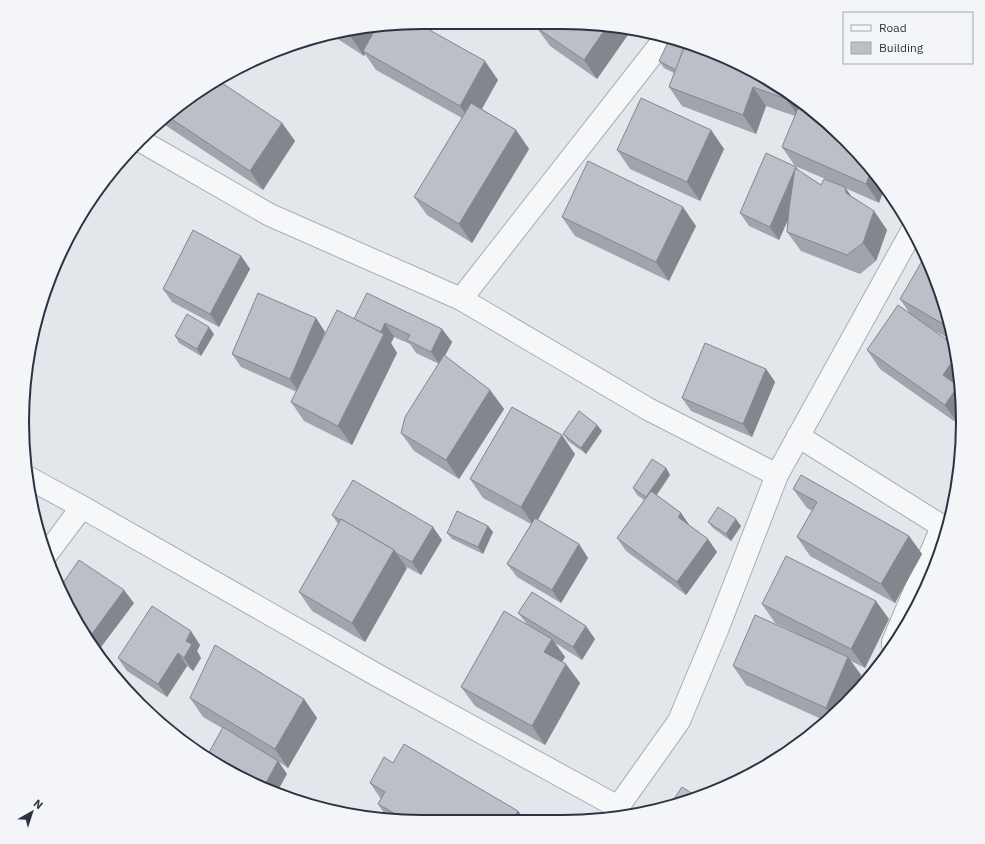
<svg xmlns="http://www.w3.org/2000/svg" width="985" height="844" font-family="'IBM Plex Sans',sans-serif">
	<rect width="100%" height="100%" fill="#e3e6eb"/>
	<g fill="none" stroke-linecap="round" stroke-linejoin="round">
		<defs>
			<g id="minor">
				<polyline points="141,141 270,215 461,299 648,409 777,475 913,229"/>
				<polyline points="461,299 666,37"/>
				<polyline points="798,436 948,530"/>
				<polyline points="29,478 82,507 375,674 618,807"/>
				<polyline points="46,555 82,507"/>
				<polyline points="893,645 893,642 942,527"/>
				<polyline points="614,816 618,807 679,721 717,630 777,475"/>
			</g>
		</defs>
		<!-- minor casing -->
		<use href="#minor" stroke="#a8adb5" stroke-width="24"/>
		<!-- minor -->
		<use href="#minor" stroke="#f6f7f9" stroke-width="22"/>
	</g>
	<!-- wall -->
	<g fill="#a1a4ac">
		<polygon points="417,23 498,80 482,109 516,130 529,149 472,243 427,215 414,197 462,118 376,70 365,54 364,56 330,34"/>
		<polygon points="538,24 615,25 632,29 597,79 550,46 537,28 539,25"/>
		<polygon points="659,61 740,63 864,158 879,203 845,188 851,197 874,211 887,230 876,261 860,274 801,251 787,232 788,219 779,240 749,226 740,213 799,171 821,185 830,181 795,166 782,147 795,116 766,106 756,134 682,106 669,87 674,73 664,68"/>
		<polygon points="219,81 282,123 295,141 263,190 159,121"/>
		<polygon points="711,130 724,149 700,201 630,169 617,150"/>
		<polygon points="562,217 696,226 669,281 575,236"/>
		<polygon points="241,256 250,269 219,327 172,302 163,289"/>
		<polygon points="942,293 953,341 928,327 960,370 961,420 958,424 880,369 867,350 910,314 900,299"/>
		<polygon points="316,318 325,332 317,350 354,319 442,329 452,342 445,356 490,390 504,409 459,479 414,451 401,433 439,364 416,353 410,344 394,337 391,343 397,353 352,445 304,421 291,402 297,392 241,367 232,354"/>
		<polygon points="214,334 201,356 179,343 175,336"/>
		<polygon points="766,369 775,382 752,437 691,411 682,398"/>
		<polygon points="597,425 602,431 586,454 568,441 563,434"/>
		<polygon points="575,454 538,520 579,544 588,558 561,603 517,577 507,564 531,524 483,498 470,479"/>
		<polygon points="666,468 670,475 657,495 681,513 689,525 717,552 686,595 626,551 617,538 644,500 637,495 633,488"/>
		<polygon points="793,489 909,536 922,554 895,603 810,556 797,537 812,511 807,508"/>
		<polygon points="332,515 442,540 421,575 405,566 407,568 365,642 312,611 299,592 338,524"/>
		<polygon points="708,522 741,526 731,541 713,528"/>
		<polygon points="488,526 493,532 483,554 452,539 447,533"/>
		<polygon points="61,586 134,603 98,651 91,646 89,644"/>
		<polygon points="762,604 889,619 865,668 851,661 861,675 852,695 828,722 746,685 733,666 796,633 775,623"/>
		<polygon points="518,613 595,639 582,660 555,643 565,657 562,662 580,683 545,745 475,706 461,687 527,624"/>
		<polygon points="200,645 197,651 201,658 193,671 187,666 167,697 127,671 118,658"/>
		<polygon points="190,698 304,699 317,718 288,768 279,762 287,774 222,728 203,717"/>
		<polygon points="393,763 518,811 526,821 422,822 388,819 378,804 381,799 370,783"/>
	</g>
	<!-- shaded-wall -->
	<g fill="#83868c">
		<polygon points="608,25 615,25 632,29 597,79 584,60"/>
		<polygon points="382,27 363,51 365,54 364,56 351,37 355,31"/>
		<polygon points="485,61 498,80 473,124 460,106"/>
		<polygon points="753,87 766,106 756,134 743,115"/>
		<polygon points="788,93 805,104 800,118 786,99"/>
		<polygon points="282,123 295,141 263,190 250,171"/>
		<polygon points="516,130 529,149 472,243 459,224"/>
		<polygon points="711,130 724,149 700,201 687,182"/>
		<polygon points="796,167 806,180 779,240 770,227"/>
		<polygon points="872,169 885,188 879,203 866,184"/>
		<polygon points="845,187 858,206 846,193"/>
		<polygon points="683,207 696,226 669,281 656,262"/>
		<polygon points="874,211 887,230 876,261 863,243"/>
		<polygon points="241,256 250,269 219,327 210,314"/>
		<polygon points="316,318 325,332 299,392 290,379"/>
		<polygon points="385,323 394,337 391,343 397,353 352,445 338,426"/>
		<polygon points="209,327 214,334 201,356 197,349"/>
		<polygon points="442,329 452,342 440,365 431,352"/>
		<polygon points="956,356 960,370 961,420 958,424 945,405 943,375"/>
		<polygon points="766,369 775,382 752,437 743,424"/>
		<polygon points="490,390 504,409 459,479 446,460"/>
		<polygon points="597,425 602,431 586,454 581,448"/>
		<polygon points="562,435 575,454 534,526 521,507"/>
		<polygon points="666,468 670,475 650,504 646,497"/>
		<polygon points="681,513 690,526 678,517"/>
		<polygon points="736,519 741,526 731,541 726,534"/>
		<polygon points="488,526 493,532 483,554 478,547"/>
		<polygon points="433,527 442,540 421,575 412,562"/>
		<polygon points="909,536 922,554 895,603 881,584"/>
		<polygon points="708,539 717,552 686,595 677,582"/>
		<polygon points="579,544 588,558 561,603 552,590"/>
		<polygon points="394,550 407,568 365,642 352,623"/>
		<polygon points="124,590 134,603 98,651 89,638"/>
		<polygon points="876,601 889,619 865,668 851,649"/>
		<polygon points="586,626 595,639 582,660 573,647"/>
		<polygon points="191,631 200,645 197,651 201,658 193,671 184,658 186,641"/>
		<polygon points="552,639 565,657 557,671 544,652"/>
		<polygon points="178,653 187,666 167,697 158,684"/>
		<polygon points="848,657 861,675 852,695 832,717 826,708"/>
		<polygon points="566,664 580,683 545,745 532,726"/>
		<polygon points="304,699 317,718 288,768 275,749"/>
		<polygon points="278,761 287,774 276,794 269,792 263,788"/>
		<polygon points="518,811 526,821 512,822"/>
	</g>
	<!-- building -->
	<g fill="#bbbfc8" stroke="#83868c">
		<polygon points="417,23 485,61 460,106 363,51 376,28"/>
		<polygon points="539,24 608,25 584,60 537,28"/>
		<polygon points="355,31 351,37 344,32"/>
		<polygon points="670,38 686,42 676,70 659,61"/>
		<polygon points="686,42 691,43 740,63 788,93 786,99 753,87 743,115 669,87"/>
		<polygon points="219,81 282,123 250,171 167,116"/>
		<polygon points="641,98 711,130 687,182 617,150"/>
		<polygon points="801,101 807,105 864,158 872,169 866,184 782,147"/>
		<polygon points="471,103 516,130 459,224 414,197"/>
		<polygon points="766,153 796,167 770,227 740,213"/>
		<polygon points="588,161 683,207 656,262 562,217"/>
		<polygon points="795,168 821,185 824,179 845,187 846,193 874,211 863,243 847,255 787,232 789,209"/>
		<polygon points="193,230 241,256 210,314 163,289"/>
		<polygon points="925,256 942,293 950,328 900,299"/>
		<polygon points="258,293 316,318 290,379 232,354"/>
		<polygon points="367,293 442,329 431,352 407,340 410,335 385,323 381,332 354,319"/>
		<polygon points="898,305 954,345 956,356 943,375 958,386 945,405 867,350"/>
		<polygon points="337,310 384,334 338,426 291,402"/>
		<polygon points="187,314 209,327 197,349 175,336"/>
		<polygon points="705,343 766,369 743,424 682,398"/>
		<polygon points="444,355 490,390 446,460 401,433 405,417"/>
		<polygon points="512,407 562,435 521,507 470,479"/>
		<polygon points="579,411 597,425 581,448 563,434"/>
		<polygon points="652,459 666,468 646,497 633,488"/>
		<polygon points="801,475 909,536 881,584 797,537 817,502 793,489"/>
		<polygon points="353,480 433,527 412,562 396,553 394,550 341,519 340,520 332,515"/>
		<polygon points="651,491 681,513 678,517 708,539 677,582 617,538"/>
		<polygon points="718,507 736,519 726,534 708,522"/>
		<polygon points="457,511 488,526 478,547 447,533"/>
		<polygon points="535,518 579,544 552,590 507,564"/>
		<polygon points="341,519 394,550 352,623 299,592"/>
		<polygon points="786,556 876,601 851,649 762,604"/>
		<polygon points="79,560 124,590 89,638 85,635 61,586"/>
		<polygon points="532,592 586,626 573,647 518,613"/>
		<polygon points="152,606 191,631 186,641 192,644 184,658 178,653 158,684 118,658"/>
		<polygon points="504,611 552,639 544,652 566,664 532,726 461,687"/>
		<polygon points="755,615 848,657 826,708 733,666"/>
		<polygon points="215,645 304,699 275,749 190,698"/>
		<polygon points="223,727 278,761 263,788 206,758"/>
		<polygon points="404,744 518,811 512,822 422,822 407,821 378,804 385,792 370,783 384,757 393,763"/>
		<polygon points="682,787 699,798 692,801 670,805"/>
		<polygon points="373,814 381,818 372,817"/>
	</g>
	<!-- crop -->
	<path d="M0 0H985V844H0ZM422 29H563A393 393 0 0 1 956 422V422A393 393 0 0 1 563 815H422A393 393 0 0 1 29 422V422A393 393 0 0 1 422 29Z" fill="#f3f5f8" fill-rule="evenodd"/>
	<path fill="none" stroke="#2b3343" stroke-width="2" d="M422 29H563A393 393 0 0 1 956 422V422A393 393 0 0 1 563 815H422A393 393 0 0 1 29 422V422A393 393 0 0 1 422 29Z"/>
	<!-- legend -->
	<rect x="843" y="12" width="130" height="52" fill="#f3f5f8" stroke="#a3a7b0"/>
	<rect x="851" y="25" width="20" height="6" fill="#f6f7f9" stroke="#a3a7b0"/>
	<text x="879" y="32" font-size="12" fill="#2b3343">Road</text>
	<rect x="851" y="42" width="20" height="12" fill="#bbbfc8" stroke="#a3a7b0"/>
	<text x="879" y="52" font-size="12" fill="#2b3343">Building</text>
	<!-- north arrow -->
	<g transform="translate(32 812) rotate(39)" stroke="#f3f5f8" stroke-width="3" paint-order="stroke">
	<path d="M0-3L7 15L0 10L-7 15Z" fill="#2b3343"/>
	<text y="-6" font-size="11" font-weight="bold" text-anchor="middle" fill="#2b3343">N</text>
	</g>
</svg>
